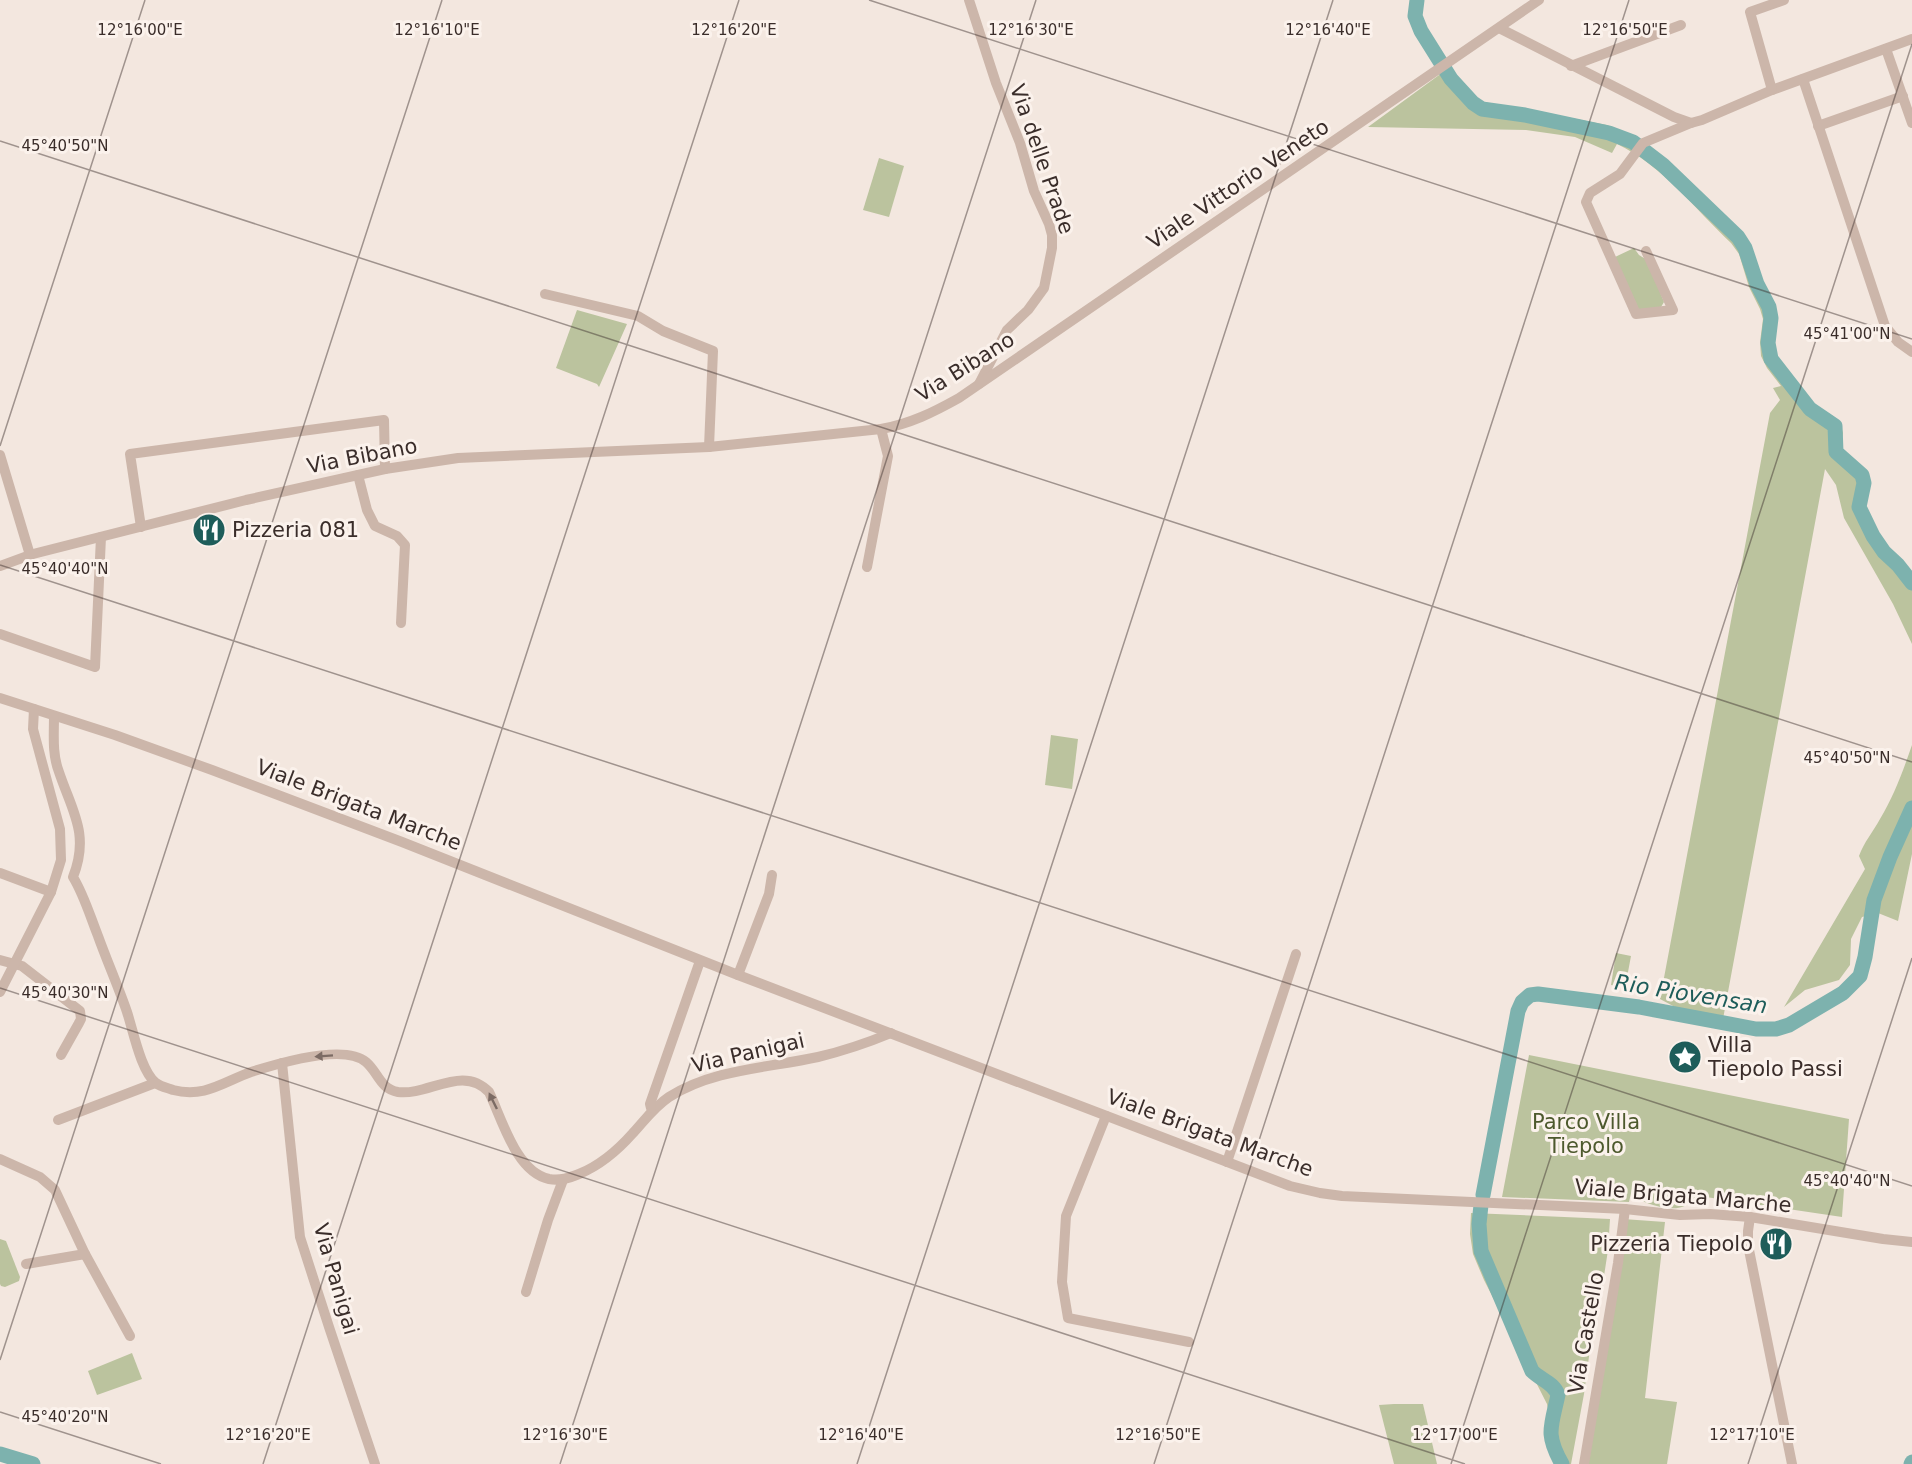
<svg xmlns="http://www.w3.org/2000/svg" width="1912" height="1464" font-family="'DejaVu Sans',sans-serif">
	<rect width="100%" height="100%" fill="#f3e7df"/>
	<!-- green -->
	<g fill="#bbc39e">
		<path d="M1450,67L1470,93L1483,102L1525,109L1607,125L1635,136L1666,159L1742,233L1751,246L1763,282L1774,304L1777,318L1774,343L1777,356L1813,404L1833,416L1840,423L1843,433L1841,449C1864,476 1878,461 1865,506L1878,533L1887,547L1903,561L1912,572V644L1893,604L1844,518L1836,485L1825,469L1723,1019L1675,1007L1660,999L1770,413L1780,400L1773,388L1781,386L1767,368L1761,356L1760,342L1763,319L1760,309L1749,287L1739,254L1731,243C1695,209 1662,165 1617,144L1612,153L1575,137L1526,130L1368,127Z"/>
		<polygon points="879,158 904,166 889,217 863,210"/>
		<polygon points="1634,248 1639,255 1647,260 1664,302 1661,307 1639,310 1615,257"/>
		<polygon points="577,310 627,324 599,387 597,384 556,368"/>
		<polygon points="1051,735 1078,739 1072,789 1045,785"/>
		<path d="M1912,745V854L1898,921L1878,913L1862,917L1851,939L1850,965L1839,980L1805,990L1784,1007L1865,869L1859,856C1864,842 1873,832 1880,819C1894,796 1903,771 1912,745Z"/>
		<polygon points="1616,953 1631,956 1625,988 1611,985"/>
		<path d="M1529,1055L1849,1119L1842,1217L1699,1196C1695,1199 1691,1203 1687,1205C1672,1213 1650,1205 1636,1198L1632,1189L1629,1202L1502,1197Z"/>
		<polygon points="1471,1213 1610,1219 1608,1250 1600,1302 1590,1349 1584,1394 1571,1464 1557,1464 1547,1404 1484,1280 1473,1254 1470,1234"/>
		<polygon points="1623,1219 1665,1222 1645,1398 1677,1402 1667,1464 1585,1464"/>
		<polygon points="0,1239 6,1241 20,1277 19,1281 5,1287 1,1286 0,1284"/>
		<polygon points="132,1353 142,1379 97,1395 88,1371"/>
		<polygon points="1394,1404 1423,1404 1437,1464 1394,1464 1379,1405"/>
	</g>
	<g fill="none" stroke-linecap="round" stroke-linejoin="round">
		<!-- river -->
		<g stroke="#7db2ae" stroke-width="15">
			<polyline points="1417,0 1415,16 1421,31 1451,79 1473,103 1482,109 1525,115 1609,133 1633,142 1663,165 1738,237 1745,248 1757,284 1769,307 1771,318 1768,343 1771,359 1810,409 1835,426 1836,452 1862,475 1864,483 1859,507 1873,536 1884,552 1898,565 1912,583"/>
			<polyline points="1483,1195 1518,1011 1522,1002 1530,995 1538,994 1639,1007 1756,1029 1776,1029 1789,1025 1843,993 1860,976 1865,957 1874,900 1890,857 1912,808"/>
			<path d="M1481,1205L1479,1224L1481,1251L1532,1371C1541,1380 1554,1383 1558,1395C1551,1427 1545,1434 1562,1464"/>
			<polyline points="0,1454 33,1464"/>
			<polyline points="1911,1464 1912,1462"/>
		</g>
		<!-- minor -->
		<g stroke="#ccb6aa" stroke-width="10">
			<polyline points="969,0 996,83 1020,143 1034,191 1049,224 1052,235 1052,248 1044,288 1028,310 1007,330 979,384"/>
			<polyline points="1499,28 1674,117 1691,123 1702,120 1772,90 1912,39"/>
			<polyline points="1886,49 1912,123"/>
			<polyline points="1571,66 1681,25"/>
			<polyline points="1803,79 1885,326 1898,342 1912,352"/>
			<polyline points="1772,90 1750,12 1784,0"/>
			<polyline points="1818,126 1903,96"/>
			<polyline points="1646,251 1673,310 1636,314 1586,202 1590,193 1620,174 1643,143 1691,123"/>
			<polyline points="545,294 638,316 663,331 713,351 709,447"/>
			<polyline points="0,455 30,555"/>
			<polyline points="358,475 367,510 375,526 397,536 405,545 401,623"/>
			<polyline points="141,527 130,454 384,420 385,469"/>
			<path d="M0,566L33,554L246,500L385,469L458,458L709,447L881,429C910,424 934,412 959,398L1539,0"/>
			<polyline points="867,567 888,456 881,429"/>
			<polyline points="0,634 95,667 101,537"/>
			<polyline points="0,698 115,735 212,770 402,842 738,975 1290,1186 1320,1193 1342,1196 1625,1209 1680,1215 1710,1214 1750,1217 1883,1239 1912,1242"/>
			<path d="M54,716C54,735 52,754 59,772C72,811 90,834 73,877C84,895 90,916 98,936C107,961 118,986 127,1012C133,1030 141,1072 156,1083C161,1087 168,1088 173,1090C205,1098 223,1082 251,1072C276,1064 344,1043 366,1062C378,1072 380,1089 398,1092C428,1096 463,1064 489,1092C502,1119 516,1172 549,1179C560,1181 569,1178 579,1174C601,1165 618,1150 633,1133C645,1120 654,1107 669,1097C713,1069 768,1068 818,1057C843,1051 867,1043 891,1033"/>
			<polyline points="0,873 51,892"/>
			<polyline points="0,960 22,966 80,1011 81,1019 79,1023 61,1055"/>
			<polyline points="738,975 769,894 772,875"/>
			<polyline points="0,992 51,892 61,860 60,829 33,729 34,709"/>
			<polyline points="282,1063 300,1237 329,1327 375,1464"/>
			<polyline points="651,1108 650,1104 700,961"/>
			<polyline points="1106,1116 1066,1216 1062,1282 1068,1318 1189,1342"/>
			<polyline points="58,1120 155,1083"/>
			<polyline points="0,1159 40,1177 55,1190 85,1254 130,1336"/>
			<polyline points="1227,1162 1296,954"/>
			<polyline points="1750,1217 1748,1231 1748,1245 1792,1464"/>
			<polyline points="26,1264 85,1254"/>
			<polyline points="526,1292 548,1220 563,1180"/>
			<polyline points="1584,1464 1618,1263 1625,1209"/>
		</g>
	</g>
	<!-- one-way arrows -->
	<defs><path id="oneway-solid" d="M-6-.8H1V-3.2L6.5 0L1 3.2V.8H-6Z" transform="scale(1.5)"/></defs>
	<g fill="#7c6b64">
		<use href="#oneway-solid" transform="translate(324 1056) rotate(176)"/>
		<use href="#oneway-solid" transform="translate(493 1101) rotate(-116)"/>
	</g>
	<!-- ticks -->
	<path fill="none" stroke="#3a2d2a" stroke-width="1.5" stroke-opacity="0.45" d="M869,0L1912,339M0,141L1912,762M0,446L145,0M0,565L1912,1186M0,988L1465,1464M0,1360L442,0M0,1412L161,1464M263,1464L739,0M560,1464L1036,0M857,1464L1333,0M1154,1464L1629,0M1451,1464L1912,44M1748,1464L1912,958"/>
	<!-- icons -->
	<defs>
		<symbol id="restaurant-disc" viewBox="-11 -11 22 22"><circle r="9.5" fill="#1e5d5a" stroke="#fbf2ec"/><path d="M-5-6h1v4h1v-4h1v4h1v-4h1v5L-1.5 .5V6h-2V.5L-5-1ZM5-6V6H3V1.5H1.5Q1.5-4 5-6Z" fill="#fff"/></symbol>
		<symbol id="sight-disc" viewBox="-11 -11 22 22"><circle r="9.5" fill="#1e5d5a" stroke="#fbf2ec"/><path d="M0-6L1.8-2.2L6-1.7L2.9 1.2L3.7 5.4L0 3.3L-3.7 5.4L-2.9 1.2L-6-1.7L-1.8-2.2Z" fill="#fff"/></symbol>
	</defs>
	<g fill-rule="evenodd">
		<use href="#restaurant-disc" x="190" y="511" width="38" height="38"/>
		<use href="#sight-disc" x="1666" y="1038" width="38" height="38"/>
		<use href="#restaurant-disc" x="1757" y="1225" width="38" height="38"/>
	</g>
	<g text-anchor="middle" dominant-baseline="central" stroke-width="6" stroke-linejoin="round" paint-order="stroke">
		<!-- street labels -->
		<g font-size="21" fill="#3a2d2a" stroke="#fbf2ec">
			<text transform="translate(1042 159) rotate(71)">Via delle Prade</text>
			<text transform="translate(1238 184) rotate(-34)">Viale Vittorio Veneto</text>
			<text transform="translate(965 367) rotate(-32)">Via Bibano</text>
			<text transform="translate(362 456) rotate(-11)">Via Bibano</text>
			<text transform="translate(359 805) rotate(21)">Viale Brigata Marche</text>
			<text transform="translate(748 1053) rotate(-13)">Via Panigai</text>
			<text transform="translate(1210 1133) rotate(20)">Viale Brigata Marche</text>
			<text transform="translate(1683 1196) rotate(5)">Viale Brigata Marche</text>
			<text transform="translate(336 1279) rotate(74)">Via Panigai</text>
			<text transform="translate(1586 1333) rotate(-80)">Via Castello</text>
		</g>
		<!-- poi labels -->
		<g font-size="21" fill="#3a2d2a" stroke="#fbf2ec" text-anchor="start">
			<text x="232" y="530">Pizzeria 081</text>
			<text x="1708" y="1045">Villa<tspan x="1708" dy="24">Tiepolo Passi</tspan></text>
			<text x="1753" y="1244" text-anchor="end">Pizzeria Tiepolo</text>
		</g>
		<!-- park labels -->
		<g font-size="21" fill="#4d592d" stroke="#fbf2ec">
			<text x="1586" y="1122">Parco Villa<tspan x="1586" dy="24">Tiepolo</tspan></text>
		</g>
		<!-- water labels -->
		<g font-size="22" font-style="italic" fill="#1e5d5a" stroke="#fbf2ec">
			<text transform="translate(1691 994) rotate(9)">Rio Piovensan</text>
		</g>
	</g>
	<g font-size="15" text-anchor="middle" fill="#3a2d2a" stroke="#fbf2ec" stroke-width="6" stroke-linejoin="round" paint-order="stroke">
		<text x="140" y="35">12°16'00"E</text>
		<text x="437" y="35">12°16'10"E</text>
		<text x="734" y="35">12°16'20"E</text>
		<text x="1031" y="35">12°16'30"E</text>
		<text x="1328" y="35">12°16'40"E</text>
		<text x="1625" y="35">12°16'50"E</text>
		<text x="65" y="151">45°40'50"N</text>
		<text x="1847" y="339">45°41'00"N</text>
		<text x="65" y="574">45°40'40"N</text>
		<text x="1847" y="763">45°40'50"N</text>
		<text x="65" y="998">45°40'30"N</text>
		<text x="1847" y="1186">45°40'40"N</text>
		<text x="65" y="1422">45°40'20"N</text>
		<text x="268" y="1440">12°16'20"E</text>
		<text x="565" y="1440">12°16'30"E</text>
		<text x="861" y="1440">12°16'40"E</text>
		<text x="1158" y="1440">12°16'50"E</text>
		<text x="1455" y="1440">12°17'00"E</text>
		<text x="1752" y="1440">12°17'10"E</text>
	</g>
</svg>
